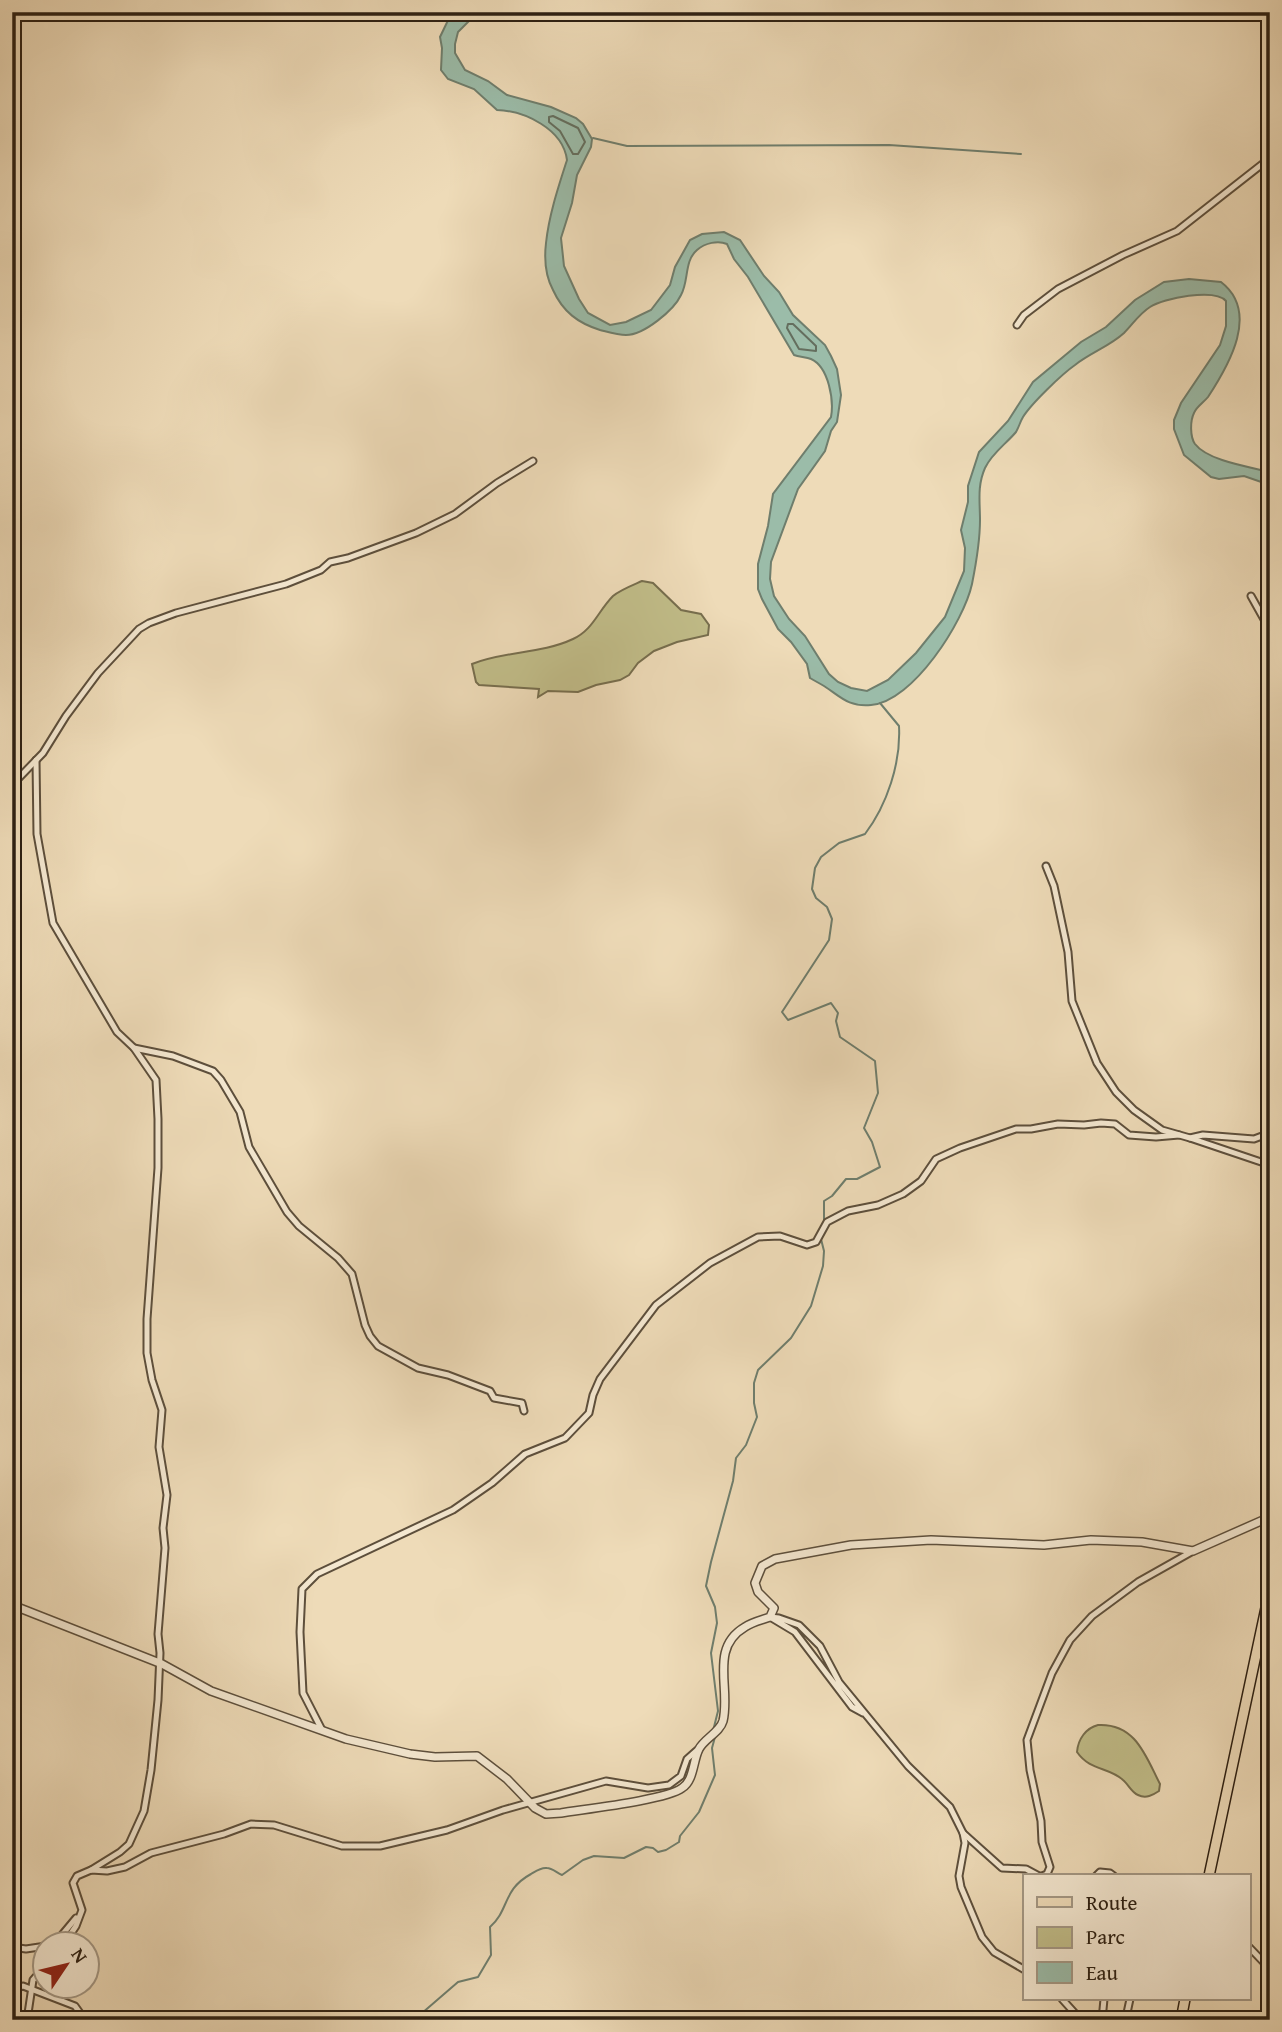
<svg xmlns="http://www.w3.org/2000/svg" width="1282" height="2032" font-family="'Gentium Book Plus',serif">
	<rect width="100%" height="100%" fill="#eedbb8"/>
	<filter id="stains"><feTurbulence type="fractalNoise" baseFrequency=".00286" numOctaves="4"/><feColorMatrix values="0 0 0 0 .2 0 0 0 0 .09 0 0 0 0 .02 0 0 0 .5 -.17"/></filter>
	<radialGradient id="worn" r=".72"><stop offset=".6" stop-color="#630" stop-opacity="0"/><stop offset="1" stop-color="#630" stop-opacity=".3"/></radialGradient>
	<!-- green -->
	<g fill="#c1bd89" stroke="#776e4e" stroke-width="2">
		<path d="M642,581L653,583L681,610L701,614L709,625L708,635L677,642L654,651L638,663L629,675L620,680L596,685L578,692L548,691L538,697L539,689L479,685L476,682L472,664C504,651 541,654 573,639C593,630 598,611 613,596C620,590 633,585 642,581Z"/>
		<path d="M1098,1725C1136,1723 1146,1757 1160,1784L1159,1791C1153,1795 1146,1799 1138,1795C1132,1793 1128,1784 1123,1780C1109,1767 1090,1771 1077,1752C1078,1739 1086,1728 1098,1725Z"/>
	</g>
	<!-- water -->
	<path fill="#9bbca9" stroke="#6f7e6d" stroke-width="2" d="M452,12H478L458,32L455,44V53L465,70L488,81L507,95L551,107L576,118L583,124L592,139L591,147L577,175L572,203L561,238L564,266L579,299L588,313L610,325L626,322L651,310L670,285L675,267L690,240L702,234L724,232L740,240L764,276L779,292L793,315L825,345L831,356L837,369L841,395L837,422L831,431L825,451L798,489L771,562L770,579L774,596L789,619L805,636L829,674L838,682L851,688L867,691L888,680L916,653L945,617L964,571L965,548L961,530L968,502V486L979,452L1008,421L1033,382L1081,342L1106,327L1135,300L1164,282L1189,279L1221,282C1260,312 1229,365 1208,397C1204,402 1196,407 1194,413C1190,421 1190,437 1195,444C1208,461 1250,467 1270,472V485L1244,476L1219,479L1211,477L1184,455L1174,429V420L1181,403L1220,345L1226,326V301C1215,288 1163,298 1150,307C1139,314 1133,324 1124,333C1110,346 1090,353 1075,365C1062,374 1031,404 1023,417C1020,422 1019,427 1016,432C1006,444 992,453 985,468C977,486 980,502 980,520C980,541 976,564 972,584C964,621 913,702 871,705C848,707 841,697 824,686C819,683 815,681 810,678L807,664L791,642L778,629L762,599L758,589V564L768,526L773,494L831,417C834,401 829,367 811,359C806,357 799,357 794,355L748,277L734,259L727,244C718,240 705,243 697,250C684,261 689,281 681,295C674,310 644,335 626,335C618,335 608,332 600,330C578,323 563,312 553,290C545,275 544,260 546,243C549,215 558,188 567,160C563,129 525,111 497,110L474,89L448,79L441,70L442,48L440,37Z"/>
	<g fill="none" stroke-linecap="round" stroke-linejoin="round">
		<!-- shore -->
		<g stroke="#646e5e" stroke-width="2">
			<polygon points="553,116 578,128 585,142 578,154 573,154 560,131 549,122 549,117"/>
			<polygon points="788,324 793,324 816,346 816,351 799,349 787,328"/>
		</g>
		<!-- stream -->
		<g stroke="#6f7e6d" stroke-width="2">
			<polyline points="593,138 627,146 889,145 1021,154"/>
			<path d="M824,1222V1201L832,1196L846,1179H857L880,1167L872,1142L864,1128L878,1093L875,1061L840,1037L836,1021L838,1013L831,1003L788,1020L782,1012L829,940L832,919L827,907L816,898L812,889L815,868L821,857L839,843L865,834C887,805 901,763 899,726L880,703"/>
			<polyline points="713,1731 718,1711 711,1653 717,1623 715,1607 706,1586 711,1562 733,1481 736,1458 746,1445 757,1417 754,1403 754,1383 758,1370 791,1338 811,1306 823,1266 824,1251 821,1239"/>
			<path d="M414,2020L458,1982L478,1977L491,1955L490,1927C510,1909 502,1890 531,1874C536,1871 541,1867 547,1868C552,1868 557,1873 562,1875L583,1860L594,1856L624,1858L646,1847L653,1848L658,1852L666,1850L679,1842L680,1836L699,1812L715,1775L712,1748L715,1737"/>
		</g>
		<defs>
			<g id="minor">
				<polyline points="1017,325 1024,315 1058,289 1123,255 1177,231 1270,158"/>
				<polyline points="1251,596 1270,630"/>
				<polyline points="36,760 37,834 53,923 117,1032 134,1048 156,1080 158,1119 158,1168 147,1319 147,1353 152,1380 162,1410 159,1447 167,1495 163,1528 165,1548 158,1634 160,1653 158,1700 151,1770 144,1811 129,1844 120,1852 91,1870"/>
				<polyline points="12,785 43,753 66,716 98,673 139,629 149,623 176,613 286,584 321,570 330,562 348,558 416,533 455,514 497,483 533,461"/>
				<polyline points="1046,866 1054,886 1068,952 1072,1001 1097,1063 1116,1092 1134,1110 1162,1130 1190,1138 1203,1135 1254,1139 1270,1133"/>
				<polyline points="134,1048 173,1056 213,1071 221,1080 240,1112 249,1147 287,1212 299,1226 338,1258 352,1274 365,1325 370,1336 378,1346 418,1368 448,1375 490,1391 494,1398 522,1403 524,1411"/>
				<polyline points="1190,1138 1270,1165"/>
				<polyline points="863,1713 852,1707 795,1632 770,1617 779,1618 799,1625 820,1646 839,1682 908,1766 950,1807 963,1833 965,1843 959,1876 961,1887 982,1937 994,1952 1025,1970"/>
				<polyline points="322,1730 303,1693 300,1632 302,1589 317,1574 453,1510 492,1483 525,1454 565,1438 589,1413 593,1395 600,1379 656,1305 710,1263 758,1237 780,1236 807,1245 816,1242 827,1222 848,1211 878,1205 903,1194 921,1181 936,1159 960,1148 1016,1129 1031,1129 1058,1124 1084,1125 1101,1123 1115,1124 1129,1135 1156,1137 1179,1135"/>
				<polyline points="963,1833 1002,1868 1026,1869 1039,1876"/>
				<polyline points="1042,1876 1047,1874 1050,1867 1042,1842 1041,1821 1030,1770 1027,1740 1052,1673 1070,1640 1092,1616 1138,1582 1193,1551"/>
				<polyline points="1096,1876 1100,1872 1110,1873 1114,1876"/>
				<polyline points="49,1944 56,1942 76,1918"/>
				<polyline points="64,1944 76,1926 82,1910 73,1883 77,1876 91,1870 107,1871 125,1867 151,1853 224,1834 251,1824 274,1825 342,1846 380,1846 447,1830 503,1810 606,1781 648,1788 669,1785 681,1776 687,1759 696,1751"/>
				<polyline points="12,1947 26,1949 46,1946"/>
				<polyline points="1249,1947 1270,1969"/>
				<polyline points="12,1990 23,1986 75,2006 85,2020"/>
				<polyline points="1062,1999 1081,2020"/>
				<polyline points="27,2020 33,1980 46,1965"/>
				<polyline points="1102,2020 1104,1999"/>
				<polyline points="1123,2020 1127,2013 1130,1999"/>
			</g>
			<path id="tertiary" d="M12,1605L162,1664L211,1691L346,1739L410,1754L435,1757L477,1756L507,1779L535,1808L546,1814L561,1813C585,1809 666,1800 682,1788C694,1781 693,1760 699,1749C704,1739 720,1732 723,1721C731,1688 709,1648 745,1627C752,1622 762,1620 770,1617L774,1608L758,1592L755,1583L762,1566L775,1559L851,1545L931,1540L1044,1545L1091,1540L1142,1542L1193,1551L1270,1517"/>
			<g id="primary">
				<polyline points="1209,1876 1270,1589"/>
				<polyline points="1181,2020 1185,1999"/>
			</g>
		</defs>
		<!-- minor casing -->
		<use href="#minor" stroke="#5d4f3c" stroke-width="9"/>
		<!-- tertiary casing -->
		<use href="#tertiary" stroke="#5d4f3c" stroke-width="10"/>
		<!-- primary casing -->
		<use href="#primary" stroke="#2d2013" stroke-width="12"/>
		<!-- minor -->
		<use href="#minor" stroke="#f4e8d1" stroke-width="5"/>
		<!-- tertiary -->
		<use href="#tertiary" stroke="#f4e8d1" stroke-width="7"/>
		<!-- primary -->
		<use href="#primary" stroke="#eedbb8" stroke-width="9"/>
	</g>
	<!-- margin -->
	<rect width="1282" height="2032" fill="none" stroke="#eedbb8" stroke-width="42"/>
	<rect x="14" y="14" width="1254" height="2004" fill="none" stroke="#2d2013" stroke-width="3.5"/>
	<rect x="21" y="21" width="1240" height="1990" fill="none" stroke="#2d2013" stroke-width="2"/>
	<!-- legend -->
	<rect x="1023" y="1874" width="228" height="126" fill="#f4e8d1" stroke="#a49885" stroke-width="2"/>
	<rect x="1037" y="1897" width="35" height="10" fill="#eedbb8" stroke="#a49885" stroke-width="2"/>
	<text x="1086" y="1910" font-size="21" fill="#2d2013">Route</text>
	<rect x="1037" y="1927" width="35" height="21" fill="#c1bd89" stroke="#a49885" stroke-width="2"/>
	<text x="1086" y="1944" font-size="21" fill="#2d2013">Parc</text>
	<rect x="1037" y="1962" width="35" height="21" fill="#9bbca9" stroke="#a49885" stroke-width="2"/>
	<text x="1086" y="1980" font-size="21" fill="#2d2013">Eau</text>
	<!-- north arrow -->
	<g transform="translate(66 1965) rotate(55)"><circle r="33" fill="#f4e8d1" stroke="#a49885" stroke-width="2"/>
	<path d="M0-5L12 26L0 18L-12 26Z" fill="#8f2418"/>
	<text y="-10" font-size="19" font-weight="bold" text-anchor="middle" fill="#2d2013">N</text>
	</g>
	<rect width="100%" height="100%" filter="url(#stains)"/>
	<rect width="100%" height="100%" fill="url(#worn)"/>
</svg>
